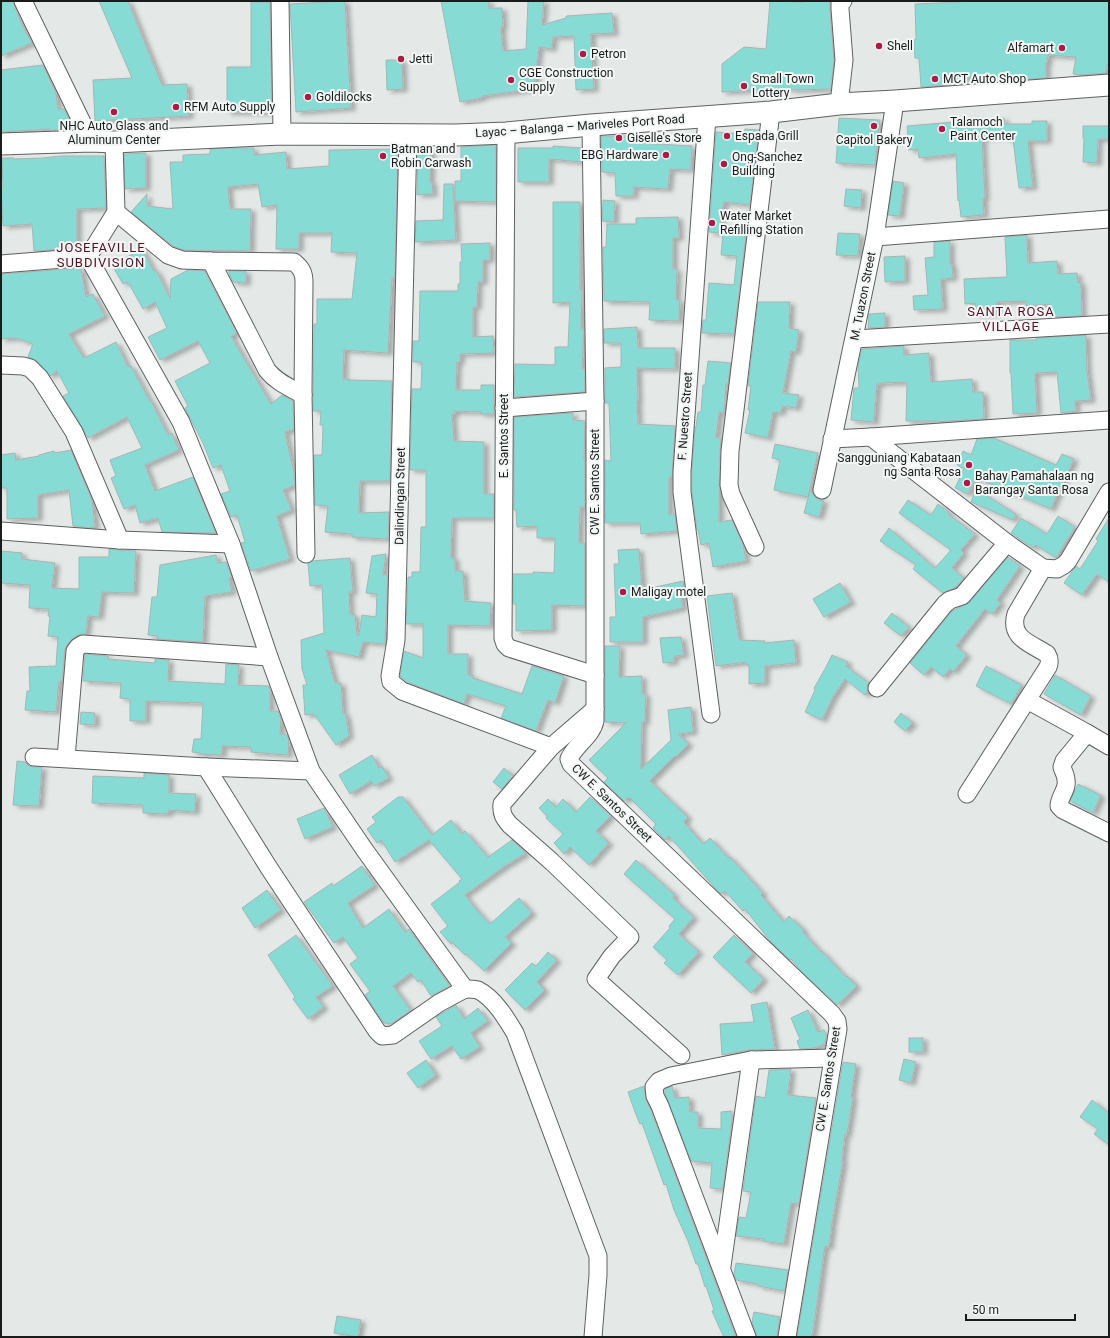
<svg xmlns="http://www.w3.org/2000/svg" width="1110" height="1338" font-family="Roboto,sans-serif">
	<defs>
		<filter id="shadow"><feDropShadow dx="4.5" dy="2.5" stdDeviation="2" flood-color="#0004"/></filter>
	</defs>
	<rect width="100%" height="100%" fill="#e4e9e8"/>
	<!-- building -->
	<g fill="#86dcd4" stroke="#adb2b1" filter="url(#shadow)">
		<polygon points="1,1 13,1 22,25 32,43 1,56"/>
		<polygon points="99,1 128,1 162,85 187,84 189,116 95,121 93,80 132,78"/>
		<polygon points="345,1 351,108 296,112 290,4"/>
		<polygon points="441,1 489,1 489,8 502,8 503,27 501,27 503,51 526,49 528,1 544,1 542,25 566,18 566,16 612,13 614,33 591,34 594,89 576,90 574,36 553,37 552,49 539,47 534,89 482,96 482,98 460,102"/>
		<polygon points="770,1 804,2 804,1 830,1 830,10 834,60 831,89 791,90 791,88 722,92 722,64 744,47 766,49"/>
		<polygon points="961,1 1109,1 1109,63 1108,63 1106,73 1081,75 1073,74 1076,57 1048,55 1047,63 1046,63 1046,78 996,81 995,75 962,78 962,84 921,87 919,58 915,58 914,40 916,39 915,4 961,2"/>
		<polygon points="251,2 270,2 272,112 227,112 227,67 251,67"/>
		<polygon points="386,60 402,60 403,89 387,90"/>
		<polygon points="43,65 56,93 58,109 64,109 70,120 69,130 50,130 50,129 1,132 1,70"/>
		<polygon points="839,118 880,120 875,165 836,163"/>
		<polygon points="981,118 981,120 1004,118 1005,124 1032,124 1032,121 1047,121 1047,141 1028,141 1033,187 1019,188 1013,139 1006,139 1006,136 982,138 985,198 983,198 984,215 961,217 959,200 958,201 956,154 919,158 918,149 909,150 907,126 954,122 954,119"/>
		<polygon points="1083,126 1109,126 1109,139 1098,139 1097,163 1083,162 1084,138 1083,138"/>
		<polygon points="745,129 759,130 750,205 724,202 719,233 709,232 716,132 744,134"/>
		<polygon points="638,134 639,143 692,146 691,170 670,169 668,189 634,187 634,196 616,196 615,173 602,172 601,136 626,136 626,135"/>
		<polygon points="496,145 496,202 455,201 455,181 461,181 461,147"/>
		<polygon points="553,146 581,148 582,162 549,159 549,182 518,182 518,148 553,148"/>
		<polygon points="231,148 254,148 254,155 286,152 287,169 329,166 329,150 398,149 395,278 392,278 388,353 344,350 343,379 349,379 349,380 392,381 390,481 360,481 359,513 389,512 388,539 352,537 352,534 325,532 328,506 315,505 314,455 322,455 323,425 320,425 321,411 313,411 314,324 317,324 317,299 352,299 357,253 331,252 332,233 299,233 299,249 276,249 277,205 262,207 258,184 228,187 230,209 251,209 250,251 184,250 173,246 131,212 147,194 147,206 173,209 170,162 183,162 183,155 210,154 210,149"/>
		<polygon points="418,148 431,148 430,182 432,182 433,194 417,195"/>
		<polygon points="146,153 146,188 125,189 124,154"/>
		<polygon points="61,156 104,156 106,208 77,209 77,248 34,251 32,224 3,226 1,188 3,187 2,158 14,158 14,159 43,158"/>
		<polygon points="893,181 904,183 900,216 888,215"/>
		<polygon points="444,184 453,184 456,240 415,242 416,221 443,220"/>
		<polygon points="846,189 862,190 861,208 844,206"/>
		<polygon points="603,200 615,201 614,222 602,221"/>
		<polygon points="553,202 580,202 580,290 582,290 581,329 584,329 582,369 585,369 585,392 514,397 515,364 555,365 555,347 568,347 570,302 553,303"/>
		<polygon points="678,217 679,238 673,238 673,269 677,269 676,300 680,300 679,321 649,320 650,302 604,301 603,247 606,247 607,224 636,224 636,218"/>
		<polygon points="723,233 746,236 734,334 702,333 703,320 706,320 709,283 734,285 737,256 721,255"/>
		<polygon points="838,233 860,234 858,256 836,255"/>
		<polygon points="1027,235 1028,263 1057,261 1058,274 1077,273 1078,283 1081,282 1082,316 1052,317 1050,304 1026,306 1026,301 997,302 997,313 976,314 975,303 965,304 964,279 1007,277 1005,237"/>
		<polygon points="950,241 950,264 952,264 953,278 941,279 943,309 914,310 913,296 928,295 925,258 934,257 934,242"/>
		<polygon points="490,243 490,260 483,260 483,282 478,282 477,307 473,307 473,337 493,336 494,353 460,354 460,362 457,362 456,390 481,390 481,385 494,385 494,414 481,414 481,412 455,411 455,414 452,414 454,441 484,442 484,494 494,494 494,518 452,518 451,558 455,558 455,571 463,571 465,601 491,603 490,626 448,625 448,654 468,654 468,675 474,676 473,678 522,694 532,666 564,676 555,703 548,700 536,731 501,718 506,706 467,694 464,704 407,682 400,676 404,651 423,658 423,624 406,624 408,577 412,577 412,572 420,572 421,527 426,527 426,470 410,470 412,389 421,389 422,362 413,362 413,341 419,341 420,291 458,291 458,284 460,284 460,262 462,262 461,244"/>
		<polygon points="142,249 154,271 156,270 170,298 171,279 188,270 205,271 237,333 231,336 271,404 282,395 293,401 294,429 285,432 294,472 295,485 283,490 292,510 277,516 290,559 251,571 241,543 245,542 237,515 231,517 221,494 230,491 221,465 213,468 203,443 185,408 188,406 175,381 210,363 198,341 160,360 148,337 167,328 155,302 143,309 128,282 123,284 112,265"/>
		<polygon points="905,256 905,281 885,282 884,257"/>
		<polygon points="81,268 86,297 93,294 105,316 69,334 84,358 116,342 128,367 131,366 150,401 151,401 168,435 172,433 179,450 145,465 155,491 193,477 216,533 162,532 158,518 140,523 135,505 124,509 111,478 116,476 110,460 142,448 127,417 88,438 82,427 63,396 69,393 57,371 50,376 37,361 28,357 33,344 16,338 1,339 1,274"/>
		<polygon points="229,271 246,271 246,283 233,282 229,274"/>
		<polygon points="758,302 790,302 789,328 799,330 796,352 791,351 783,393 799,395 796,408 782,406 781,413 773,412 768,438 745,433 750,410 748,410 751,386 748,386"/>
		<polygon points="885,313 885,327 868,328 869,314"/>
		<polygon points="637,327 638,348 675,348 675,369 637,368 638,401 637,401 638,424 675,426 672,477 669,477 669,514 675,514 677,531 641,534 640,523 605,523 605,460 611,461 609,403 605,403 605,368 621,367 621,343 604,343 604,329"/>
		<polygon points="1086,335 1087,371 1091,400 1075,401 1076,411 1061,413 1057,372 1035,373 1037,413 1013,414 1011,373 1010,373 1010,340 1036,340 1036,338"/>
		<polygon points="904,346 904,355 929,353 931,382 972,379 973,392 983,392 984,419 934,422 934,421 906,421 907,382 881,383 881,384 877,384 874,422 851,420 854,388 859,388 858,365 862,349"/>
		<polygon points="708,361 731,363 728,384 726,384 724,413 719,412 716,438 721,438 720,451 719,522 732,520 743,544 746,561 713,567 709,543 701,545 698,530 697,530 692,492 692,472 695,427 696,427 698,412 701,412 703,385 705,385"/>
		<polygon points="573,413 573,420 585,421 584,460 585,460 585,507 580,507 579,543 585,543 585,606 552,605 552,630 516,631 516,604 513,604 513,574 533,574 533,572 554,573 555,538 537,538 537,526 517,527 516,510 514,510 514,417"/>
		<polygon points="994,438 1056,465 1062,454 1074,459 1066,477 1065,477 1051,509 976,478 968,494 955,488 964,469 957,465 963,451 971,455 977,439"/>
		<polygon points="775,444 818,453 808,497 774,490 780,460 772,458"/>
		<polygon points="71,450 92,500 95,527 88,528 73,526 69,490 38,495 38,518 7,519 7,488 1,488 1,455 15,453 16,460 39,456 39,455 54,451 55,453"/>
		<polygon points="976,489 1016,514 1013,520 971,502"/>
		<polygon points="810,491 812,492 816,498 820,500 824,500 819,517 804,513"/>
		<polygon points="908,500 931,515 938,504 949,512 949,515 975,534 961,550 964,553 952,568 964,578 956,587 943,593 913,569 916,565 880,541 889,528 935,568 951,550 899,513"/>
		<polygon points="1058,516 1075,527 1056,558 1036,545 1033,548 1011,533 1021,518 1047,534"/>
		<polygon points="1109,518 1109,582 1097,574 1082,595 1064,583 1076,566 1080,569 1098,541 1096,539"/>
		<polygon points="109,549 136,551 134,593 102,592 99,617 88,616 86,634 78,635 73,639 67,645 65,650 62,681 59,681 56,712 25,710 27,691 30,691 29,667 56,666 58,637 48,636 50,616 48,616 49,609 29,608 30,585 1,583 1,551 22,553 22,559 55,563 52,588 79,589 79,557 109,557"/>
		<polygon points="639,549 642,590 683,581 685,596 681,597 683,608 643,617 643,642 610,642 610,617 616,617 614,564 619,564 618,550"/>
		<polygon points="386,554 383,575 388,575 385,644 363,642 359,657 326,650 335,683 341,683 343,714 346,714 349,736 336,745 314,714 305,715 303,685 307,685 302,669 301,640 324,633 322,585 310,586 308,563 312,561 350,558 353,592 349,592 350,614 355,615 357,635 359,635 362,615 376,617 377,594 366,593 372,556"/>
		<polygon points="216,555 218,563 226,562 232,577 229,578 232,592 205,596 203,642 157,639 158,636 148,635 152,597 157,597 160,565"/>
		<polygon points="1008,557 1020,566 997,600 1001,603 992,614 985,609 956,646 967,655 953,672 950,669 943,677 931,667 924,675 910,663 952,611 970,602"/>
		<polygon points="840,583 851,602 824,617 813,599"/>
		<polygon points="732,593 739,639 740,639 740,640 765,641 764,643 794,640 796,663 765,666 765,683 749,684 749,665 746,665 746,662 716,666 707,596"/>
		<polygon points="892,613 909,627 901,636 884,623"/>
		<polygon points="681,637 684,655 674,656 674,662 663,663 660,638"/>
		<polygon points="605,646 620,646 619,677 642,676 642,694 646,694 645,722 642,722 641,769 671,740 668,710 691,707 693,732 678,734 689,744 676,757 675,756 650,781 688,817 684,822 703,844 710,838 729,858 730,857 763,893 761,895 784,922 789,916 804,930 803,932 821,952 822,951 846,977 847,976 857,986 837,1005 802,972 791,959 790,960 771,942 745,909 743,911 725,891 721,894 716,889 669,836 665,840 653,828 656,824 630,798 629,799 628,798 624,801 604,782 608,778 589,760 626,723 605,722"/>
		<polygon points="85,654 108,656 108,659 155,663 155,659 169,660 168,681 225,684 226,664 239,665 238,685 269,686 270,690 270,711 278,711 281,719 280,734 287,735 289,740 288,755 251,752 251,747 222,746 222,755 200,754 200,753 192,752 194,739 201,739 203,703 146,701 146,721 130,721 130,699 120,698 121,683 83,681"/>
		<polygon points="832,655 848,662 846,666 869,683 867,687 868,692 865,695 845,679 833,697 822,720 805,712 815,690 814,688 825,669"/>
		<polygon points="986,666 1022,685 1011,704 976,686"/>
		<polygon points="1055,675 1091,696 1081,715 1044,694"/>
		<polygon points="81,712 95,713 95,725 80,724"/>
		<polygon points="901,713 913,723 905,731 894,722"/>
		<polygon points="372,755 379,768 382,766 389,778 374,786 371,781 350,794 339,775"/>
		<polygon points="17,761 25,762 29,766 33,767 42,767 39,806 13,805"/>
		<polygon points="504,768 513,776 502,789 493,782"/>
		<polygon points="144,773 169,775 169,793 196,794 195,812 169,810 168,814 143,813 143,805 92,803 93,776 144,778"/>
		<polygon points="1078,784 1101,795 1093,813 1070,801"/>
		<polygon points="398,797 403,797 432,835 451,820 462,834 465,831 488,857 512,840 526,853 505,866 465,895 475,908 490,924 519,898 532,913 505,937 512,943 484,971 466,954 465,955 452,942 451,944 440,932 448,926 431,904 460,882 459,881 462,879 429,840 395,862 381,840 377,843 367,829 376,822 372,817"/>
		<polygon points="590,797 611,816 596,831 609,843 589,865 570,847 564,854 554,843 563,834 546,818 547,816 539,808 548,799 556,807 563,799 576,812"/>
		<polygon points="324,808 333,827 305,839 297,819"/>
		<polygon points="636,860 675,895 673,898 694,917 679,934 699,952 678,975 664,963 667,960 653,947 670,928 669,926 675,919 624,874"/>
		<polygon points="362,866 375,885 348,903 363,928 389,909 405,932 409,929 450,986 431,996 421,980 418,982 411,973 393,986 411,1010 391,1024 384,1023 365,995 370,991 350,964 358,958 343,937 334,943 304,902 332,883 333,886"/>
		<polygon points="267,890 281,910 255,928 242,908"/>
		<polygon points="296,935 333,986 316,997 324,1007 308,1019 293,999 295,997 268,955"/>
		<polygon points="734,935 753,953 745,962 764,979 751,993 713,957"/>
		<polygon points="548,952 557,960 537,982 545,990 525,1010 505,990 532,963 536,966"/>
		<polygon points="767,1002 775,1049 749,1050 722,1055 720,1024 754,1022 751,1005"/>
		<polygon points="456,1005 464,1019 478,1008 488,1021 471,1033 480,1047 461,1059 452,1046 431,1059 419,1041 442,1026 436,1017"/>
		<polygon points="808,1010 818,1032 824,1030 827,1036 825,1044 814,1048 800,1049 797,1041 800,1039 791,1018"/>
		<rect x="909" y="1038" width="14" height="14"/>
		<polygon points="904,1059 916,1062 911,1083 899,1080"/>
		<polygon points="426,1060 436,1075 418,1088 407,1073"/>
		<polygon points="843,1062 856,1064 851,1097 853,1097 847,1135 845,1134 842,1161 843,1161 832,1223 829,1247 825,1246 813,1332 811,1337 797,1337"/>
		<polygon points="791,1069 788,1095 816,1098 799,1204 791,1203 784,1244 763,1241 764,1239 736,1236 739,1217 746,1218 751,1192 743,1191 756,1096 765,1098 769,1070"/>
		<polygon points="644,1086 646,1100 651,1110 736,1337 724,1337 720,1329 712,1311 714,1310 706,1286 705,1287 698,1264 696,1264 688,1241 674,1210 666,1184 664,1185 642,1123 640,1124 635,1112 628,1092"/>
		<polygon points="672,1086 675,1098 689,1097 690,1112 698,1112 698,1128 721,1129 721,1112 732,1111 732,1120 723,1189 710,1188 712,1163 691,1161 665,1093 665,1089"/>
		<polygon points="1092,1100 1109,1113 1109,1145 1094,1134 1098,1129 1080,1117"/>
		<polygon points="736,1263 788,1270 785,1291 758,1286 758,1284 736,1280 734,1274"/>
		<polygon points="754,1312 780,1317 777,1337 757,1337 752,1322"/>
		<polygon points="337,1316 361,1320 358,1337 334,1333"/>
	</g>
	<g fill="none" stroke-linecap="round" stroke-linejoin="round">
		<defs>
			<g id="minor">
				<polyline points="23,1 91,141"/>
				<polyline points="280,1 282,134"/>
				<polyline points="839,104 844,60 840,9 840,3 843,1"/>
				<polyline points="707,117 682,472 682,492 711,714"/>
				<path d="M591,125L595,401V721C592,736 575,745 569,759L571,764L832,1014L837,1021L838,1029L787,1337"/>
				<polyline points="506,133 503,638 505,644 509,648 595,675"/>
				<polyline points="408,135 396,640 390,676 391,682 402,691 551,747"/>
				<polyline points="114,142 116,212 88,257 181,422 231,544 269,657 311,771 364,849 465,989 439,1003 393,1035 382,1036 377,1031 269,868 206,767"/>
				<path d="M116,212L168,255L182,260L211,261L294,262C301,268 304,272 304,282L303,395L306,554"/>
				<polyline points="875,237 1109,219"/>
				<path d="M211,261L267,370C276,382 291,388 303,395"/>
				<polyline points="1,264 88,257"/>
				<polyline points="855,339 1109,324"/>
				<polyline points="1,365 23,366 30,368 40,378 74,432 120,540"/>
				<polyline points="504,408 595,401"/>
				<polyline points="871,437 1007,543 1043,568 1057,569 1064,565 1068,561 1109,492"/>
				<polyline points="832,439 871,437 1109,420"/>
				<polyline points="822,490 875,237 895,101"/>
				<polyline points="1,531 120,540 231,544"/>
				<polyline points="755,547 731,494 729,485 730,451 771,112"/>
				<polyline points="877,688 945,604 950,600 962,596 1007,543"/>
				<polyline points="1027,700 1087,733 1109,746"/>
				<path d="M595,709L551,747L502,804C501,814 504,818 510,825L552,862L630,937L612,956L596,979L681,1055"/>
				<path d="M1087,733L1064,761L1062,767C1063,771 1066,775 1066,780C1068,789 1059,797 1059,806L1063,810L1109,833"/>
				<polyline points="34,757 206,767 311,771"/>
				<polyline points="66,758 75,651 78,647 83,644 269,657"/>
				<path d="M967,794L1048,667C1050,662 1050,659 1047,654C1030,643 1009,638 1016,614L1043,568"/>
				<path d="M465,989C469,989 474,989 478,990C494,998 506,1018 515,1033L598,1256V1275L593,1337"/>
				<polyline points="722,1266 751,1060"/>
				<polyline points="747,1337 660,1106 655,1096 654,1087 659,1081 671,1076 751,1060 832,1058"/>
			</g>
			<polyline id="major" points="1,144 91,141 114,142 282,134 456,135 506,133 591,125 771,112 839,104 895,101 1109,85"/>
		</defs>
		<!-- minor casing -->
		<use href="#minor" stroke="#5d6160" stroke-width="19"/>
		<!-- major casing -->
		<use href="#major" stroke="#5d6160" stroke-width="23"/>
		<!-- minor -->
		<use href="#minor" stroke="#fff" stroke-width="17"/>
		<!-- major -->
		<use href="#major" stroke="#fff" stroke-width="21"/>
	</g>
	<!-- markers -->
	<g fill="#ad1a48" stroke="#f2f6f5" stroke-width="1.5">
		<circle cx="879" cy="46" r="4"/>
		<circle cx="1062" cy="48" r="4"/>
		<circle cx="583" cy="54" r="4"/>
		<circle cx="401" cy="59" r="4"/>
		<circle cx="935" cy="79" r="4"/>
		<circle cx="511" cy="80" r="4"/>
		<circle cx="744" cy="86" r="4"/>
		<circle cx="308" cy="97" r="4"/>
		<circle cx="176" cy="107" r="4"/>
		<circle cx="114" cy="112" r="4"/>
		<circle cx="874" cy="126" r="4"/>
		<circle cx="942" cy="129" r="4"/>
		<circle cx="727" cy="136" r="4"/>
		<circle cx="619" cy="138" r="4"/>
		<circle cx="666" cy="155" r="4"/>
		<circle cx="383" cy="156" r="4"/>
		<circle cx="724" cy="164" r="4"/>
		<circle cx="712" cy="223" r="4"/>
		<circle cx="969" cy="465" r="4"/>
		<circle cx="967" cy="483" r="4"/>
		<circle cx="623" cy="592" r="4"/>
	</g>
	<g text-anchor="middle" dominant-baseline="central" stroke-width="4" stroke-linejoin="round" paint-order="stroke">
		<!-- poi labels -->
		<g font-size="12" fill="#1a1c1c" stroke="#f2f6f5" text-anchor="start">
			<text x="887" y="46">Shell</text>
			<text x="1054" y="48" text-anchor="end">Alfamart</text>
			<text x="591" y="54">Petron</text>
			<text x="409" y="59">Jetti</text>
			<text x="519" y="73">CGE Construction<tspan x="519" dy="14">Supply</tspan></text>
			<text x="752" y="79">Small Town<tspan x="752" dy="14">Lottery</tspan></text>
			<text x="943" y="79">MCT Auto Shop</text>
			<text x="316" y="97">Goldilocks</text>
			<text x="184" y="107">RFM Auto Supply</text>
			<text x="950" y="122">Talamoch<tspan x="950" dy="14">Paint Center</tspan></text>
			<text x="114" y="126" text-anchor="middle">NHC Auto Glass and<tspan x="114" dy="14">Aluminum Center</tspan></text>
			<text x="735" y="136">Espada Grill</text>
			<text x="627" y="138">Giselle's Store</text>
			<text x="874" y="140" text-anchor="middle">Capitol Bakery</text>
			<text x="391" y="149">Batman and<tspan x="391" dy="14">Robin Carwash</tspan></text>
			<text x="658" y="155" text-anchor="end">EBG Hardware</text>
			<text x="732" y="157">Ong-Sanchez<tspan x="732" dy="14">Building</tspan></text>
			<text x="720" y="216">Water Market<tspan x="720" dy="14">Refilling Station</tspan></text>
			<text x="961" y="458" text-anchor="end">Sangguniang Kabataan<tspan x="961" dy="14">ng Santa Rosa</tspan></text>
			<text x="975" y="476">Bahay Pamahalaan ng<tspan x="975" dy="14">Barangay Santa Rosa</tspan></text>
			<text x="631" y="592">Maligay motel</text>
		</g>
		<!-- street labels -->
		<g font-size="12" fill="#1a1c1c" stroke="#f2f6f5">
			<text transform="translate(580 126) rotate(-4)">Layac – Balanga – Mariveles Port Road</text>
			<text transform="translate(863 296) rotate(-79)">M. Tuazon Street</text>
			<text transform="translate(685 416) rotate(-86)">F. Nuestro Street</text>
			<text transform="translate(504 436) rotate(-90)">E. Santos Street</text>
			<text transform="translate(595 482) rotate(-90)">CW E. Santos Street</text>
			<text transform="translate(400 496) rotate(-89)">Dalindingan Street</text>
			<text transform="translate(612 803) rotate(44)">CW E. Santos Street</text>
			<text transform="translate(828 1079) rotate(-81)">CW E. Santos Street</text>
		</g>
		<!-- neighbourhood labels -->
		<g font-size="13" letter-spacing="1" fill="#530e21" stroke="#f2f6f5">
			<text x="101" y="247">JOSEFAVILLE<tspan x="101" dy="15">SUBDIVISION</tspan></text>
			<text x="1011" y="311">SANTA ROSA<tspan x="1011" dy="15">VILLAGE</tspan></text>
		</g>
	</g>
	<!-- border -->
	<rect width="1110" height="1338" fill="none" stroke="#1a1c1c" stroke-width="4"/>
	<!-- scale -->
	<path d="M966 1314v6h109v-6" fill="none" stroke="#1a1c1c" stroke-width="2"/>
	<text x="972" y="1314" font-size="12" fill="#1a1c1c" stroke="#f2f6f5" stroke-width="3" paint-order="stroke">50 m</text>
</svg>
